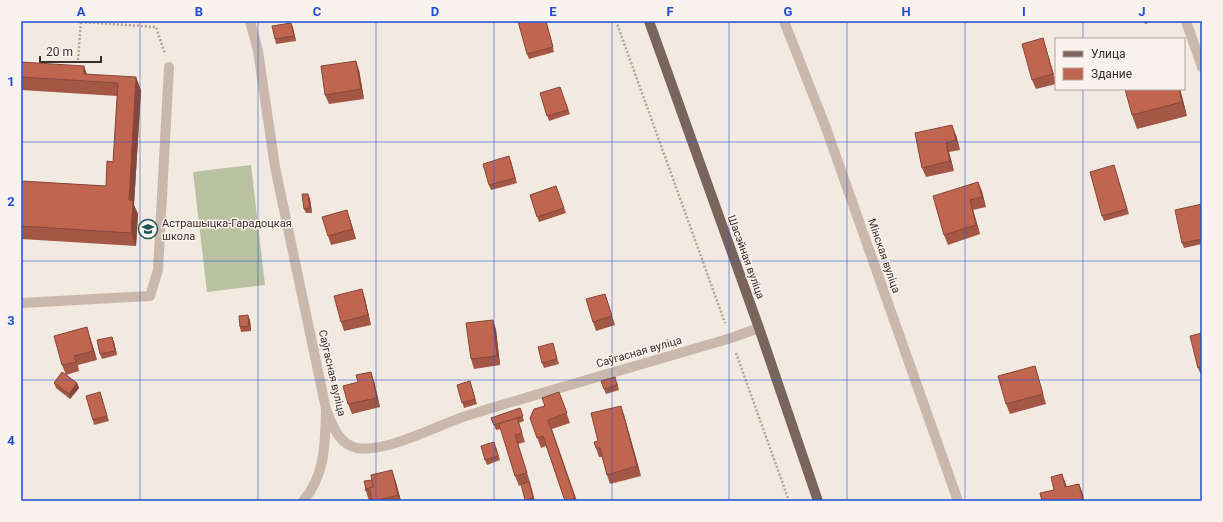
<svg xmlns="http://www.w3.org/2000/svg" width="1223" height="522" font-family="Roboto,sans-serif">
	<rect width="100%" height="100%" fill="#f2e9e0"/>
	<!-- garden -->
	<polygon fill="#b8c1a0" points="251,165 265,285 207,292 193,172"/>
	<g fill="none" stroke-linecap="round" stroke-linejoin="round">
		<!-- path -->
		<g stroke="#b6a296" stroke-width="2.5" stroke-dasharray="2 2" stroke-linecap="butt">
			<polyline points="616,21 725,323"/>
			<polyline points="81,22 156,27 165,54"/>
			<polyline points="78,60 81,21"/>
			<polyline points="736,353 789,501"/>
		</g>
		<!-- minor -->
		<g stroke="#cab8ac" stroke-width="10">
			<path d="M250,21L258,51L275,167L326,409C332,424 338,444 357,448C387,453 439,424 469,415C556,388 644,364 731,338L759,328"/>
			<polyline points="784,21 826,128 958,501"/>
			<polyline points="1186,21 1202,67"/>
			<polyline points="21,303 150,296 158,270 169,67"/>
			<path d="M303,501C325,476 325,445 326,413"/>
		</g>
		<!-- major -->
		<polyline stroke="#7a655d" stroke-width="10" points="649,21 759,328 818,501"/>
	</g>
	<!-- wall -->
	<g fill="#a55745">
		<polygon points="546,21 554,52 529,59 527,54"/>
		<polygon points="1144,21 1153,21 1145,24"/>
		<polygon points="291,23 293,28 296,41 276,44 275,39"/>
		<polygon points="1043,38 1046,48 1056,84 1036,89 1032,80"/>
		<polygon points="21,62 87,74 141,90 134,205 138,214 136,246 21,239 21,181 106,186 113,162 117,96 21,90"/>
		<polygon points="359,70 364,99 329,104 325,95"/>
		<polygon points="560,87 570,114 549,121 540,93"/>
		<polygon points="1125,89 1180,89 1187,116 1137,129 1132,115"/>
		<polygon points="915,133 956,135 960,150 949,152 954,171 926,177 922,168"/>
		<polygon points="511,161 517,183 491,190 489,185"/>
		<polygon points="1114,165 1129,214 1104,221 1102,216"/>
		<polygon points="978,182 986,207 973,210 980,234 948,245 944,235"/>
		<polygon points="556,186 566,213 539,222 530,195"/>
		<polygon points="308,194 310,199 312,213 306,213 304,209"/>
		<polygon points="1202,204 1202,244 1184,248 1182,243"/>
		<polygon points="350,219 356,239 331,245 328,236"/>
		<polygon points="362,289 365,299 371,325 344,331 341,322"/>
		<polygon points="605,294 615,325 596,331 593,322"/>
		<polygon points="250,320 251,331 241,332 240,327"/>
		<polygon points="493,320 496,330 500,365 474,369 471,359"/>
		<polygon points="1202,333 1202,377 1198,368"/>
		<polygon points="90,337 97,360 78,365 79,371 66,375 62,365"/>
		<polygon points="114,342 117,355 102,359 100,354"/>
		<polygon points="554,348 559,364 544,368 542,363"/>
		<polygon points="1035,366 1038,376 1046,404 1010,414 1006,404"/>
		<polygon points="374,381 380,407 352,414 348,404"/>
		<polygon points="470,381 477,404 464,408 457,385"/>
		<polygon points="601,381 617,382 619,390 606,394"/>
		<polygon points="54,383 77,383 79,388 70,399 56,388"/>
		<polygon points="100,392 109,421 94,425 93,420"/>
		<polygon points="559,392 570,423 552,429 577,501 565,501 546,446 541,448 530,418"/>
		<polygon points="520,408 524,421 519,423 525,442 518,444 530,482 535,501 526,501 522,485 519,486 515,476 501,429 496,430 491,418"/>
		<polygon points="624,415 641,476 610,484 607,475 602,457 599,457 594,442 598,441"/>
		<polygon points="496,447 500,460 487,465 485,460"/>
		<polygon points="395,479 401,501 372,501 372,500 369,501 366,491"/>
	</g>
	<!-- shaded-wall -->
	<g fill="#864738">
		<polygon points="291,23 293,28 296,41 294,36"/>
		<polygon points="1043,38 1046,48 1056,82 1053,74"/>
		<polygon points="356,61 359,70 364,99 361,89"/>
		<polygon points="84,66 89,80 84,74"/>
		<polygon points="136,77 141,90 134,205 138,214 136,246 131,233 129,200"/>
		<polygon points="1179,89 1180,89 1187,116 1182,102"/>
		<polygon points="952,125 956,135 960,150 956,140"/>
		<polygon points="946,143 949,152 954,171 950,161"/>
		<polygon points="978,182 982,191 986,207 982,197"/>
		<polygon points="308,194 310,199 312,213 310,208"/>
		<polygon points="970,200 973,210 980,234 976,225"/>
		<polygon points="347,210 350,219 356,239 352,229"/>
		<polygon points="362,289 365,299 371,325 368,315"/>
		<polygon points="248,315 250,320 251,331 249,326"/>
		<polygon points="493,320 496,330 500,365 497,356"/>
		<polygon points="87,327 90,337 97,360 93,351"/>
		<polygon points="112,337 114,342 117,355 115,351"/>
		<polygon points="371,372 374,381 380,407 377,398"/>
		<polygon points="77,383 79,388 70,399 69,394"/>
		<polygon points="621,406 624,415 641,476 637,466"/>
		<polygon points="392,470 395,479 401,501 398,495"/>
		<polygon points="1062,474 1066,484 1069,497 1065,487"/>
		<polygon points="1079,484 1083,494 1084,501 1083,501"/>
	</g>
	<!-- building -->
	<g fill="#c06550" stroke="#864738">
		<polygon points="518,21 546,21 553,47 527,54"/>
		<polygon points="291,23 294,36 275,39 272,26"/>
		<polygon points="1043,38 1053,74 1032,80 1022,44"/>
		<polygon points="356,61 361,89 325,95 321,66"/>
		<polygon points="21,62 84,66 84,74 136,77 129,200 133,201 131,233 21,226 21,181 106,186 107,161 113,162 118,83 21,77"/>
		<polygon points="560,87 568,110 547,116 540,93"/>
		<polygon points="1125,89 1179,89 1182,102 1132,115"/>
		<polygon points="952,125 956,140 946,143 950,161 922,168 915,133"/>
		<polygon points="509,156 515,178 489,185 483,164"/>
		<polygon points="1114,165 1127,209 1102,216 1090,172"/>
		<polygon points="978,182 982,197 970,200 976,225 944,235 933,196"/>
		<polygon points="556,186 564,208 537,217 530,195"/>
		<polygon points="302,194 308,194 310,208 304,209"/>
		<polygon points="1202,204 1202,239 1182,243 1175,210"/>
		<polygon points="347,210 352,229 328,236 322,217"/>
		<polygon points="362,289 368,315 341,322 334,296"/>
		<polygon points="605,294 612,316 593,322 586,299"/>
		<polygon points="248,315 249,326 240,327 239,316"/>
		<polygon points="493,320 497,356 471,359 466,323"/>
		<polygon points="87,327 93,351 74,356 76,362 62,365 54,336"/>
		<polygon points="1202,333 1202,367 1198,368 1190,336"/>
		<polygon points="112,337 115,351 100,354 97,340"/>
		<polygon points="553,343 557,359 542,363 538,347"/>
		<polygon points="1035,366 1043,394 1006,404 998,376"/>
		<polygon points="62,372 77,383 69,394 54,383"/>
		<polygon points="371,372 377,398 348,404 343,386 358,382 356,375"/>
		<polygon points="615,377 617,385 604,389 601,381"/>
		<polygon points="470,381 475,399 462,403 457,385"/>
		<polygon points="100,392 107,416 93,420 86,396"/>
		<polygon points="559,392 567,413 548,420 575,498 568,501 565,501 543,436 537,438 530,418 534,409 545,406 542,398"/>
		<polygon points="621,406 637,466 607,475 600,448 596,448 594,442 598,441 591,413"/>
		<polygon points="520,408 523,416 494,425 491,418"/>
		<polygon points="517,418 522,433 515,435 527,473 515,476 499,424"/>
		<polygon points="494,442 498,456 485,460 481,446"/>
		<polygon points="392,470 398,495 375,501 372,501 370,490 366,491 365,489 373,487 371,475"/>
		<polygon points="1062,474 1065,487 1079,484 1083,501 1042,501 1040,493 1054,490 1051,477"/>
		<polygon points="372,480 373,487 366,489 364,481"/>
		<polygon points="529,482 533,498 525,500 521,484"/>
	</g>
	<!-- grid -->
	<path fill="none" stroke="#1d4ed8" stroke-width="1" stroke-opacity="0.55" d="M140,21V501M258,21V501M376,21V501M494,21V501M612,21V501M729,21V501M847,21V501M965,21V501M1083,21V39M1083,89V501M21,142H1202M21,261H1202M21,380H1202"/>
	<!-- icons -->
	<defs>
		<symbol id="school-ring" viewBox="-11 -11 22 22"><circle r="9.5" fill="#faf3ed" stroke="#225859" stroke-width="1.5"/><path d="M0-5L7-2L0 1L-7-2ZM-4 1L0 2.5L4 1V4Q0 6-4 4Z" fill="#225859"/></symbol>
	</defs>
	<g fill-rule="evenodd">
		<use href="#school-ring" x="137" y="218" width="22" height="22"/>
	</g>
	<g text-anchor="middle" dominant-baseline="central" stroke-width="3" stroke-linejoin="round" paint-order="stroke">
		<!-- poi labels -->
		<g font-size="11" fill="#392e2b" stroke="#faf3ed" text-anchor="start">
			<text x="162" y="223">Астрашыцка-Гарадоцкая<tspan x="162" dy="13">школа</tspan></text>
		</g>
		<!-- street labels -->
		<g font-size="11" fill="#392e2b" stroke="#faf3ed">
			<text transform="translate(884 256) rotate(71)">Мінская вуліца</text>
			<text transform="translate(746 257) rotate(70)">Шасэйная вуліца</text>
			<text transform="translate(639 352) rotate(-16)">Саўгасная вуліца</text>
			<text transform="translate(332 373) rotate(77)">Саўгасная вуліца</text>
		</g>
	</g>
	<!-- border -->
	<rect width="1223" height="522" fill="none" stroke="#faf3ed" stroke-width="44"/>
	<!-- legend -->
	<rect x="1055" y="38" width="130" height="52" fill="#faf3ed" stroke="#ada49f"/>
	<rect x="1063" y="51" width="20" height="6" fill="#7a655d" stroke="#ada49f"/>
	<text x="1091" y="58" font-size="12" fill="#392e2b">Улица</text>
	<rect x="1063" y="68" width="20" height="12" fill="#c06550" stroke="#ada49f"/>
	<text x="1091" y="78" font-size="12" fill="#392e2b">Здание</text>
	<!-- scale -->
	<path d="M40 56v6h61v-6" fill="none" stroke="#392e2b" stroke-width="2"/>
	<text x="46" y="56" font-size="12" fill="#392e2b" stroke="#faf3ed" stroke-width="3" paint-order="stroke">20 m</text>
	<rect x="22" y="22" width="1179" height="478" fill="none" stroke="#1d4ed8" stroke-width="1.5"/>
	<g font-size="13" text-anchor="middle" font-weight="bold" fill="#1d4ed8">
		<text x="81" y="16">A</text>
		<text x="199" y="16">B</text>
		<text x="317" y="16">C</text>
		<text x="435" y="16">D</text>
		<text x="553" y="16">E</text>
		<text x="670" y="16">F</text>
		<text x="788" y="16">G</text>
		<text x="906" y="16">H</text>
		<text x="1024" y="16">I</text>
		<text x="1142" y="16">J</text>
		<text x="11" y="86">1</text>
		<text x="11" y="206">2</text>
		<text x="11" y="325">3</text>
		<text x="11" y="445">4</text>
	</g>
</svg>
